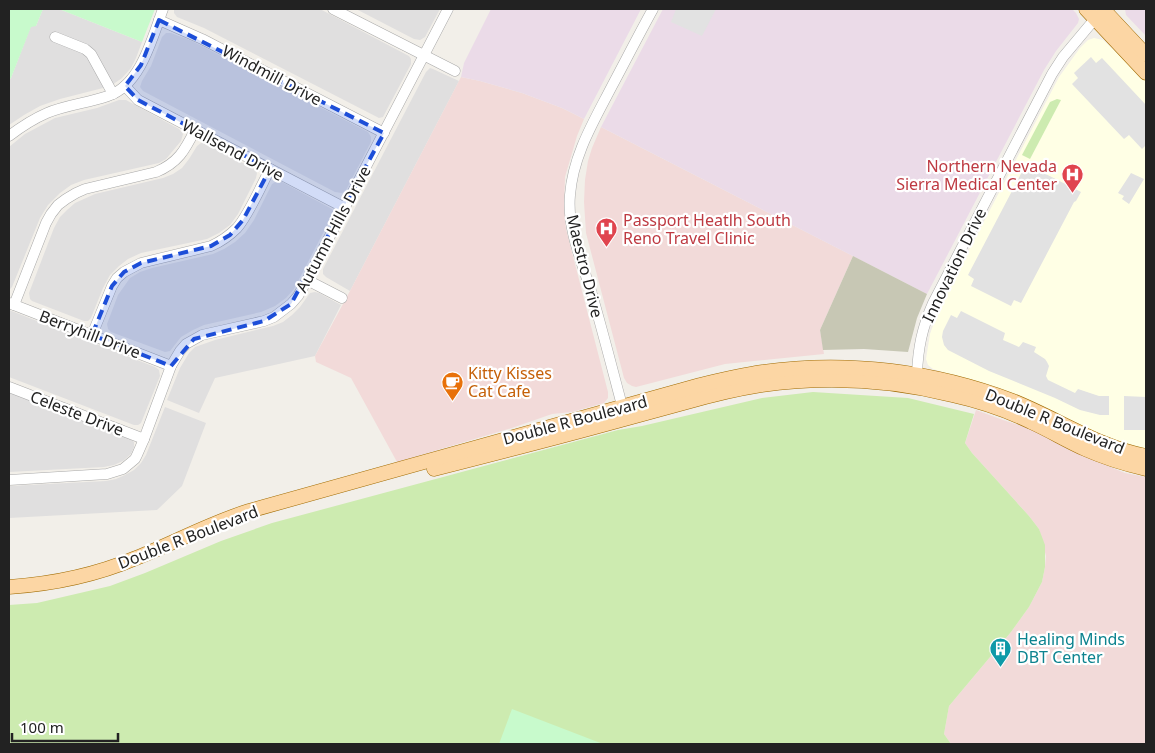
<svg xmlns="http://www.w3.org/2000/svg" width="1155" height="753" font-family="'Noto Sans',sans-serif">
	<rect width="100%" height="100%" fill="#f2efe9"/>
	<!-- residential -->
	<g fill="#e0dfdf">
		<polygon points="43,9 59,9 142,42 136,58 131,68 122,78 112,85 103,88 60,99 40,106 24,115 9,125 9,80 11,78 31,26 36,26"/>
		<polygon points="174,9 320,9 409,56 411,59 411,64 383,117 379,118 204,28 177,17 174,13"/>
		<polygon points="356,9 440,9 425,37 420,40 414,39"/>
		<polygon points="166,33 171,33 192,41 368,132 371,137 371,142 346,190 342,193 335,192 143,91 140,87 142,81 151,66 162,37"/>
		<polygon points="430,68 433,69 459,81 350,291 326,277 323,274 323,269 426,72"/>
		<polygon points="119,100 126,100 179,129 183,134 181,141 166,159 159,163 84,180 71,185 60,193 48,205 40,218 12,287 9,290 9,147 25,134 55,118 97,108"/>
		<polygon points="201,143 207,144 254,169 257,173 256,178 238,214 230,225 219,233 207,239 141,253 128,259 119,266 110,275 103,288 91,318 88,321 84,321 32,301 30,299 29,293 54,228 60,217 67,210 75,203 95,194 163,178 173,174 182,168 189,159 197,146"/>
		<polygon points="277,181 282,182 332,209 334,212 294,289 286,298 275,306 261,312 204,325 193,330 181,337 170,351 165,352 111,332 108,329 107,324 118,295 130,278 140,272 152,268 213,254 224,249 235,242 245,233 254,220 272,184"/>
		<polygon points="315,292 319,293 341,305 315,356 215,378 199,413 167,400 180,368 189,353 195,347 215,340 273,326 283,322 292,315 300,307 310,293"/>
		<polygon points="9,310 155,367 159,370 160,376 141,423 138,425 134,425 9,377"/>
		<polygon points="9,392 130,439 134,442 134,447 131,454 123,461 114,465 104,467 9,472"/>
		<polygon points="165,407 206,423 182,486 157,510 9,518 9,486 106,481 116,479 125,475 134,470 141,463 146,455"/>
	</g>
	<!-- commercial -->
	<g fill="#f2dad9">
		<polygon points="461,77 480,81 522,93 562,108 584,119 577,136 565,177 564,208 566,229 608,392 608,398 604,403 572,412 552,414 512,428 397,462 351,378 316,362 315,356 350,291"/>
		<polygon points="601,127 853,256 820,330 824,354 725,364 636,387 632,386 627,383 624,378 586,233 584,202 585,180 588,161 592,148"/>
		<polygon points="976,410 1003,420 1035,430 1084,455 1113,468 1125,473 1146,477 1146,744 951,744 944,734 949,706 1011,632 1029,607 1042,582 1045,567 1046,556 1039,529 1029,516 972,453 965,443"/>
	</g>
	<!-- industrial -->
	<g fill="#ebdbe8">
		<polygon points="491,9 641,9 584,119 562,108 522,93 480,81 461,77 464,63"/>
		<polygon points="663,9 1072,9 1076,13 1079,19 1078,23 1056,51 1044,70 927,294 601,127"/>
		<polygon points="1125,9 1146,9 1146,36 1126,15"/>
	</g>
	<!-- education -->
	<polygon fill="#ffffe5" points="1094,38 1103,40 1146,80 1146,451 1128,447 975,382 933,369 928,365 926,359 930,334 939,308 1059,77 1080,48 1088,40"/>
	<!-- construction -->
	<polygon fill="#c7c7b4" points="853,256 927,294 917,318 908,352 864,349 823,350 820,330"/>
	<!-- grass -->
	<g fill="#cdebb0">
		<polygon points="1057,99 1061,100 1030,159 1022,155 1050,102"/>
		<polygon points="813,392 908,398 974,414 965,443 972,453 1029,516 1039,529 1045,545 1045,567 1042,582 1029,607 1011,632 949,706 944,734 951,744 9,744 9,605 37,603 110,586 145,573 221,541 272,523 618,430 642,426 762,398"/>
	</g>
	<!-- park -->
	<g fill="#c8facc">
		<polygon points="9,9 43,9 36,26 31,27 11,78 9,80"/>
		<polygon points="59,9 155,9 142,42"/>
		<polygon points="512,709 603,744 499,744"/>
	</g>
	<!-- parking -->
	<g fill="#e2e2e2">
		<polygon points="676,9 716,9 702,36 671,22"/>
		<polygon points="1091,57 1096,63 1102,58 1146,105 1146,145 1142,149 1129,135 1124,139 1072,84 1078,78 1074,73"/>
		<polygon points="1024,168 1031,171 1034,168 1081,192 1076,201 1074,202 1021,303 1014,300 1011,306 971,286 974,279 968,275"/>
		<polygon points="1131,173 1144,179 1129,204 1122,199 1124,196 1118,193"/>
		<polygon points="961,311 1005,333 1003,340 1019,347 1023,342 1036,347 1034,352 1045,359 1047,362 1049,366 1046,376 1048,380 1075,393 1078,389 1099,396 1109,396 1109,415 1100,415 1080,410 1055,398 989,371 948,350 944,345 942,337 943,331 951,315 957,318"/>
		<polygon points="1124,396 1146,397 1146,430 1124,430"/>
	</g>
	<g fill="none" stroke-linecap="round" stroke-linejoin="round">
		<defs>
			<g id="minor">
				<polyline points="333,9 455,71"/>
				<polyline points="159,20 202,39 384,133"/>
				<polyline points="55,37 85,49 91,54 113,94"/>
				<polyline points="125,86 138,100 345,208"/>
				<path d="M9,136C21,127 33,119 47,113C66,105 88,103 108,96C141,85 152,38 163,9"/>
				<polyline points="307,280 342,298"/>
				<polyline points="9,303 171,366"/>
				<path d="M14,305L46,223L51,214L58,205L66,199L76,193L85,189L156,172C178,163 185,150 195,130"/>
				<path d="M92,335L112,286L117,278L124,272L141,263L211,246C220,242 229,236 237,228C249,214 261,186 270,169"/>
				<path d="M917,374C918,348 922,328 933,303L1052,74L1063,57L1099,14"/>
				<polyline points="9,387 144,439"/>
				<path d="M624,413C613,372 603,332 591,291C581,260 567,228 570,195C573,155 594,121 612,86C626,60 639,34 653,9"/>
				<polyline points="9,480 107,474 123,469 135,459 137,455 144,439 171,366 180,351 186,344 202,335 264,321 274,317 291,304 298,296 307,280 448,9"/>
			</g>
			<g id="major">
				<polyline points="1086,9 1146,73"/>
				<polyline points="1103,9 1146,55"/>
				<path d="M434,469C489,455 544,441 599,426C628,418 657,410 687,402C711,395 736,389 761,385C825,376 889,379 952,395C979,401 1006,410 1031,422C1049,430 1067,441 1085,449C1105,458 1125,464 1146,469"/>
				<path d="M9,587C52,584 96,575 136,558C174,543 210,523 249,511L700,385C721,380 742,375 763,372C847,360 934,371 1013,401C1058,419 1098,447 1146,456"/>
			</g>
		</defs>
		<!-- minor casing -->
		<use href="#minor" stroke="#a9a9a9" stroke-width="11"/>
		<!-- major casing -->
		<use href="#major" stroke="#a06b00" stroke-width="15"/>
		<!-- minor -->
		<use href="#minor" stroke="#fff" stroke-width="10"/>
		<!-- major -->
		<use href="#major" stroke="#fcd6a4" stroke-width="14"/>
	</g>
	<!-- marked area -->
	<path fill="#1d4ed8" fill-opacity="0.2" stroke="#1d4ed8" stroke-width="4" stroke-dasharray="10 6" stroke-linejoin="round" d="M159,20L384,133L291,304L264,321L194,339L171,366L92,335L112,286L124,272L141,263L211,246L230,235L243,220L270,169L138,100L125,86L141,65Z"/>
	<!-- icons -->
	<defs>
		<symbol id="hospital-pin" viewBox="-11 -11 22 30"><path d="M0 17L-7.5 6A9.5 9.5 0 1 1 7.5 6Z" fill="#e0444e" stroke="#fff"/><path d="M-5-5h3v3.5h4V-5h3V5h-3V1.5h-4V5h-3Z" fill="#fff"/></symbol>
		<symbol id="cafe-pin" viewBox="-11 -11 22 30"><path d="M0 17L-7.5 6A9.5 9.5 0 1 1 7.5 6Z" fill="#e8710a" stroke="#fff"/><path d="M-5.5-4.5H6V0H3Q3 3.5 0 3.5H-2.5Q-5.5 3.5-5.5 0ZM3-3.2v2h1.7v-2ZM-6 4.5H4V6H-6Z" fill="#fff"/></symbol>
		<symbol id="building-pin" viewBox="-11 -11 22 30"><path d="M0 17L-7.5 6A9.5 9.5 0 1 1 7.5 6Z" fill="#0f9aa8" stroke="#fff"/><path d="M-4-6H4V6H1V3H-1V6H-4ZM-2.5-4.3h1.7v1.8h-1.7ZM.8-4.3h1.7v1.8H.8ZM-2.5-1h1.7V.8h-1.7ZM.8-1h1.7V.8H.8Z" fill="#fff"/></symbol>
	</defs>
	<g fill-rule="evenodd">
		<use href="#hospital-pin" x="1060" y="162" width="25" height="34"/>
		<use href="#hospital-pin" x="594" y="216" width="25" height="34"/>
		<use href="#cafe-pin" x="440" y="370" width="25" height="34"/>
		<use href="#building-pin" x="988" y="636" width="25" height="34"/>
	</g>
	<g text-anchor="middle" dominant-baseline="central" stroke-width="4.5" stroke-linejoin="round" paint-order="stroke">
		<!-- street labels -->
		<g font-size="16" fill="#222" stroke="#fff">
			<text transform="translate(272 75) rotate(28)">Windmill Drive</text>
			<text transform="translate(233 150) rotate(28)">Wallsend Drive</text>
			<text transform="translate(333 229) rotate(-62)">Autumn Hills Drive</text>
			<text transform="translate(954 265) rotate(-64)">Innovation Drive</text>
			<text transform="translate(585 266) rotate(76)">Maestro Drive</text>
			<text transform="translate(90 334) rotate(21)">Berryhill Drive</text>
			<text transform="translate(77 413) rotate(21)">Celeste Drive</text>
			<text transform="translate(575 420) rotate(-15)">Double R Boulevard</text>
			<text transform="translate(1055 421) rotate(22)">Double R Boulevard</text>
			<text transform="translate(188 537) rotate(-21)">Double R Boulevard</text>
		</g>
		<!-- health labels -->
		<g font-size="16" fill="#be3a42" stroke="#fff" text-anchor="end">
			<text x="1057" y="166">Northern Nevada<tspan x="1057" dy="18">Sierra Medical Center</tspan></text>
			<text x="623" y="220" text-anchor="start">Passport Heatlh South<tspan x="623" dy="18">Reno Travel Clinic</tspan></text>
		</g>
		<!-- food labels -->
		<g font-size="16" fill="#c56008" stroke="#fff" text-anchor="start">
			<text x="468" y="373">Kitty Kisses<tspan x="468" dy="18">Cat Cafe</tspan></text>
		</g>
		<!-- culture labels -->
		<g font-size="16" fill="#0d838f" stroke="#fff" text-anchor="start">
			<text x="1017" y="639">Healing Minds<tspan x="1017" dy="18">DBT Center</tspan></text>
		</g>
	</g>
	<!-- border -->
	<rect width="1155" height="753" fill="none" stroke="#222222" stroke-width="20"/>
	<!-- scale -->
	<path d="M12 733v8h106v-8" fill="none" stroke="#222222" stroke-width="2.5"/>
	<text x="20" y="733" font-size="15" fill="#222222" stroke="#ffffff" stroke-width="4" paint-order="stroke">100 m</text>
</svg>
